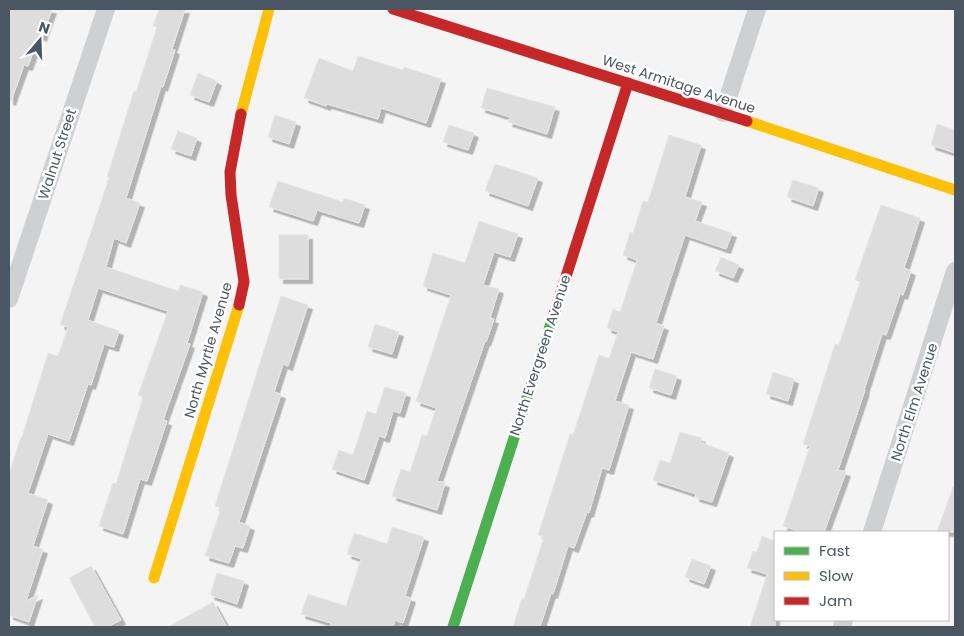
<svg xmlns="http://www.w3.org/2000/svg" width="964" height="636" font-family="Poppins,sans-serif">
	<defs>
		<filter id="shadow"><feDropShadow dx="4.5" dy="4.5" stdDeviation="0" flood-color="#0004"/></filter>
	</defs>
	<rect width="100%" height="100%" fill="#f4f4f4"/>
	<!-- building -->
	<g fill="#ddddde" stroke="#e5e6e7" filter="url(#shadow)">
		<polygon points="9,9 52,9 42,37 39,35 28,66 24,65 11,101 9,100"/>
		<polygon points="159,9 185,9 172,49 175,50 163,87 161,86 126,198 140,203 126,243 114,238 106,267 178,291 180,285 203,292 187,343 190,344 163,420 167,421 147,481 140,479 123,534 99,526 113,483 116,484 143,397 138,395 168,311 98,288 88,320 119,331 114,347 104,344 91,385 88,384 69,441 48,434 28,493 48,500 33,546 43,549 26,601 38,595 29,622 9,615 9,474 21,437 22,437 48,353 58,356 68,327 60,325 109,178 107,177 134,91 136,92 157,27 153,26"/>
		<polygon points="358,56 403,70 404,67 441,79 426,123 381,108 378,119 327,104 326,106 304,98 319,58 353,71"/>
		<polygon points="198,73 217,81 209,102 190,95"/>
		<polygon points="487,88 555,107 547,134 508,122 510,117 481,108"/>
		<polygon points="275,115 296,122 289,144 268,137"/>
		<polygon points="937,124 955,130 955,153 931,145"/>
		<polygon points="449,125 474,133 468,150 443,142"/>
		<polygon points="178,131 197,138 191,156 171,149"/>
		<polygon points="669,135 701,145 685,197 702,202 695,221 732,233 726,249 685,235 656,323 664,326 653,359 631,352 615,401 629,405 609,470 602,468 589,513 587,512 574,548 568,546 553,594 551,593 540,627 513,627 522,598 524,599 544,537 538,535 570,434 573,435 599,355 609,358 618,332 607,328 613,309 620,312 637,260 623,255 630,232 633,233 643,201 648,202"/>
		<polygon points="495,164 538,178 528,206 485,191"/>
		<polygon points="793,180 819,188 813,206 787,197"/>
		<polygon points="278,181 343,202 344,198 365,205 359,223 317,210 313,221 269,207"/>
		<polygon points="881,205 920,218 904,268 911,271 903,295 900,294 886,335 882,334 864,390 865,390 838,470 846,472 824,532 801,532 783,526 810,446 803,444 835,344 839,345 860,282 855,280"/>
		<polygon points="479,221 518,234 510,257 494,252 483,285 499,289 490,318 494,319 486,342 485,341 437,481 445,483 437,510 392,496 401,469 410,472 422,435 427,436 436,408 416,401 451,295 423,286 433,253 465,263"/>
		<rect x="279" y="235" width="29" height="44"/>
		<polygon points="721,257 739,265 733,278 715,271"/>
		<polygon points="281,296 308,305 288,366 283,364 274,392 281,394 239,522 250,526 243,548 235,546 229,563 205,556 221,508 215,506"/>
		<polygon points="375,324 399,332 392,354 368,347"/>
		<polygon points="655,369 677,376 671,395 649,388"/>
		<polygon points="773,372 794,379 788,401 766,394"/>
		<polygon points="385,387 406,393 400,413 393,411 385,438 379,436 364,480 332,469 339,450 353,455 367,411 376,414"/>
		<polygon points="680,432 701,438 700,442 729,453 712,502 695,497 696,494 653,480 660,460 670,463"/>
		<polygon points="953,487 955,487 955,532 937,532"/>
		<polygon points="392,527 424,537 405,596 411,598 403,623 395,620 393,627 330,627 331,623 301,614 308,594 346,606 361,559 347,554 354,533 387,544"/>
		<polygon points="762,536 775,541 775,627 750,627 767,574 747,568 753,551 757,552"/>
		<polygon points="692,559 711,566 704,584 685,577"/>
		<polygon points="91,566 121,620 107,627 95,627 69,578"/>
		<polygon points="217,573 244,581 237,604 210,595"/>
		<polygon points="213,602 227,627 168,627"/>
	</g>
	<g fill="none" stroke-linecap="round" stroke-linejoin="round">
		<!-- street -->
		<g stroke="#ced0d2" stroke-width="18">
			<polyline points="723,113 757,9"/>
			<polyline points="9,299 106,9"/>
			<polyline points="872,532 955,271"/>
			<polyline points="842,627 844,620"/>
		</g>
		<!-- fast -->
		<polyline stroke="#4caf50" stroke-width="11" points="453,627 554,314"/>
		<!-- slow -->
		<g stroke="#ffc107" stroke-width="11">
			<polyline points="241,114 269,9"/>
			<polyline points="747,121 955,190"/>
			<polyline points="154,578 239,305"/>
		</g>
		<!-- jam -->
		<g stroke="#c62828" stroke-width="11">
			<polyline points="393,9 747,121"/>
			<polyline points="239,305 244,282 231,195 230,172 241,114"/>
			<polyline points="554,314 628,83"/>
		</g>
	</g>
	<g text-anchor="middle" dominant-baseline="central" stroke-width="5" stroke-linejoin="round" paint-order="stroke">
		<!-- street labels -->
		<g font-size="14" fill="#4a5661" stroke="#fff">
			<text transform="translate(679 84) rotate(18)">West Armitage Avenue</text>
			<text transform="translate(57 154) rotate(-72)">Walnut Street</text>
			<text transform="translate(208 350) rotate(-74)">North Myrtle Avenue</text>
			<text transform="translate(540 355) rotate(-72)">North Evergreen Avenue</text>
			<text transform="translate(914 402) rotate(-72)">North Elm Avenue</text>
		</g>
	</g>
	<!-- border -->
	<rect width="964" height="636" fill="none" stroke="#4a5661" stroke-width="20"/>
	<!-- legend -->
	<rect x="774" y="531" width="175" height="90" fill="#ffffff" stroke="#b7bbc0"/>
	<rect x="784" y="547" width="25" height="8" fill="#4caf50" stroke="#b7bbc0"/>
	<text x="819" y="556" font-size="15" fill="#4a5661">Fast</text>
	<rect x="784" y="572" width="25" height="8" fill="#ffc107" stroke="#b7bbc0"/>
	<text x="819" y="581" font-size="15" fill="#4a5661">Slow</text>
	<rect x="784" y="597" width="25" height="8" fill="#c62828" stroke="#b7bbc0"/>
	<text x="819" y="606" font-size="15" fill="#4a5661">Jam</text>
	<!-- north arrow -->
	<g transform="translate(40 40) rotate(19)" stroke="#ffffff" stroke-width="4" paint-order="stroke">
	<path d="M0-4L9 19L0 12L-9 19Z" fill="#4a5661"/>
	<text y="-8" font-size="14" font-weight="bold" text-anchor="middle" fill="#4a5661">N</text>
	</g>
</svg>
